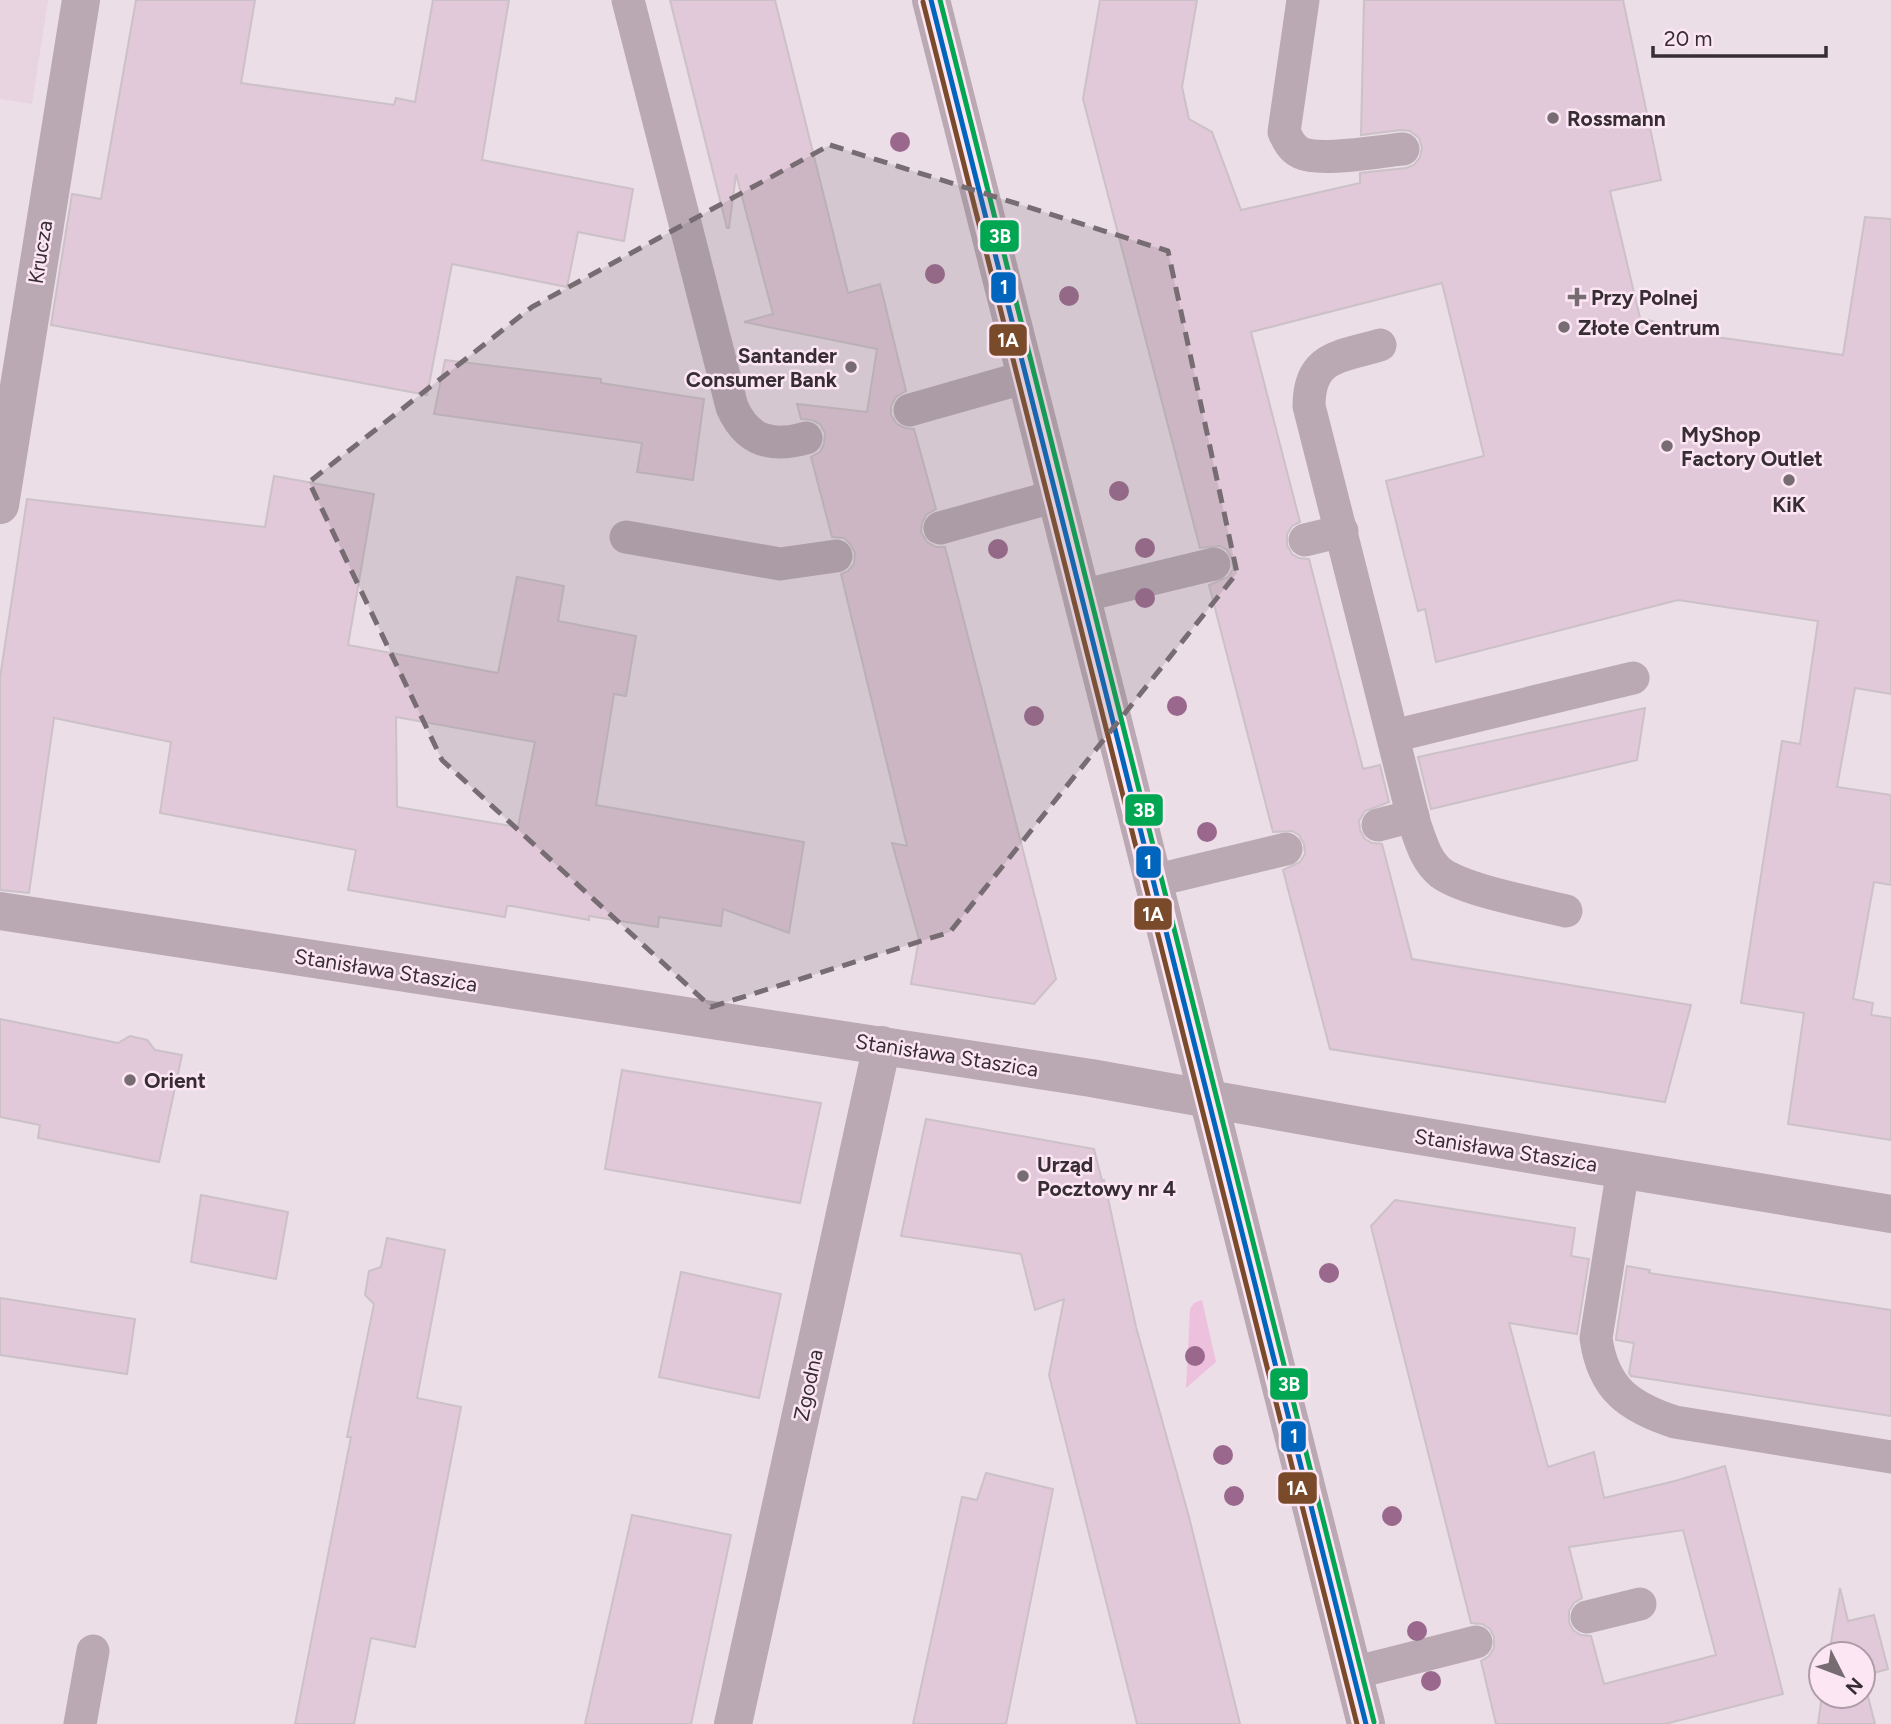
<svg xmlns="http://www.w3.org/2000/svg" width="1891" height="1724" font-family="Figtree,sans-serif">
	<rect width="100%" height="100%" fill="#ebdee6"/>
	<!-- built -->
	<polygon fill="#e8d3e0" points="0,0 48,0 32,104 0,99"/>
	<!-- green -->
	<polygon fill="#edc1dd" points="1202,1300 1216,1362 1186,1388 1190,1309 1194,1303"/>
	<!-- building -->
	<g fill="#e1c9d9" stroke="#cbc1c7" stroke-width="2" fill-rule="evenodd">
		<polygon points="136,0 255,0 241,83 394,105 396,98 415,102 433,0 509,0 482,160 633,189 624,241 578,232 567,287 452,264 427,395 51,325 72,194 101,199"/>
		<polygon points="670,0 775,0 848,293 880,284 906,391 896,397 891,406 891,415 897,424 905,428 914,429 936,509 926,515 922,523 921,532 927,542 936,547 945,547 1056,979 1034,1004 911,984 919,939 892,843 907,846 841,574 848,571 854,564 855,553 851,545 844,538 832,537 811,457 820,452 824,444 825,433 820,424 812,420 801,419 797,404 867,412 877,349 744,322 773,314 736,174 729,228 727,228"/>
		<polygon points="1100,0 1197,0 1182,87 1189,119 1212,132 1241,210 1360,183 1360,173 1406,168 1414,165 1420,157 1422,148 1419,138 1410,131 1401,130 1361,135 1364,0 1623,0 1661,180 1610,191 1640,318 1709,336 1843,355 1865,217 1891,219 1891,694 1855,688 1837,787 1891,795 1891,885 1874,882 1853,999 1873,1003 1871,1015 1891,1018 1891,1140 1788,1124 1804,1013 1741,1003 1782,741 1800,744 1818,621 1678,600 1436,662 1425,609 1418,611 1386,481 1484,456 1442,283 1251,332 1300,522 1292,526 1287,534 1287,545 1292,554 1299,558 1309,559 1363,769 1380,765 1389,802 1365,811 1359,821 1360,830 1365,839 1372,843 1382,844 1412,959 1691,1005 1665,1102 1330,1049 1283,870 1300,862 1305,854 1304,844 1299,835 1292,831 1273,832 1209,585 1228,577 1233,569 1232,559 1227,550 1220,546 1200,548 1083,99"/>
		<polygon points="445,360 601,379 601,383 704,399 693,480 637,472 642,443 434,414"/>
		<path d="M274,476L374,494L348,645L498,673L517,577L564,586L558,621L636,636L626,696L614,694L596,805L804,842L789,933L723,909L721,926L659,917L658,927L589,916V920L512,906H507L505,917L348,890L356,850L160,813L171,742L54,718L29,893L0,890V678L27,499L265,527ZM396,717L535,742L518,827L397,807Z"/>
		<polygon points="1645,708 1637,760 1431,809 1418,757"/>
		<polygon points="0,1019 118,1043 130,1036 147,1040 155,1050 182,1055 159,1162 38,1138 40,1125 0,1117"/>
		<polygon points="622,1070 821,1103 800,1203 605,1169"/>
		<polygon points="926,1119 1094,1149 1102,1181 1104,1180 1136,1327 1189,1517 1240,1724 1137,1724 1049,1375 1064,1299 1035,1310 1021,1254 901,1236"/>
		<polygon points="201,1195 288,1212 276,1279 191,1262"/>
		<path d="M1395,1200L1575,1228L1571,1256L1589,1259L1577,1334L1509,1323L1548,1467L1594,1452L1604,1498L1675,1481L1725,1466L1783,1694L1665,1724H1496L1481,1661L1489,1656L1494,1648V1637L1490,1629L1482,1624L1471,1623L1371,1226ZM1683,1530L1716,1655L1604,1684L1591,1636L1581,1635L1573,1630L1569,1622V1611L1574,1603L1582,1598L1569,1547Z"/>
		<polygon points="387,1238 445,1250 417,1398 461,1407 456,1434 415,1647 371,1638 354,1724 295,1724 351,1437 347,1437 374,1304 365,1295 369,1271 381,1267"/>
		<polygon points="1627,1266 1650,1270 1649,1273 1891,1310 1891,1416 1631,1376 1629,1373 1634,1343 1616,1340 1616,1338"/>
		<polygon points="681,1272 781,1294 759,1398 659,1377"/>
		<polygon points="0,1298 135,1319 127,1374 0,1355"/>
		<polygon points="986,1473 1053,1489 1006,1724 913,1724 962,1497 977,1500"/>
		<polygon points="632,1515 731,1535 691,1724 585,1724"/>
		<polygon points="1840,1588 1848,1621 1874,1615 1888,1669 1863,1676 1863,1654 1829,1654"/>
		<polygon points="1863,1677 1875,1724 1818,1724 1822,1696 1863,1696"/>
	</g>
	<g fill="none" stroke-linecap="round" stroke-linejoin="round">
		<!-- service -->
		<g stroke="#baa8b3" stroke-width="33">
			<path d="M628,0L732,407C747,441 771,448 806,438"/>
			<path d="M1303,0L1284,132C1288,141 1292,149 1301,153C1321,162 1379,151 1403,149"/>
			<path d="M1380,345C1339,357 1309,356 1309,406L1415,825C1421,842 1426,861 1441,873C1466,891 1535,903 1566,911"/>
			<polyline points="910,410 1026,377"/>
			<polyline points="940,528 1056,496"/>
			<polyline points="626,537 780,564 836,556"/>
			<polyline points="1305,540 1342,531"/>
			<polyline points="1081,596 1214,564"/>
			<polyline points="1393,736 1633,678"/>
			<polyline points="1378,825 1413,816"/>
			<polyline points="1153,881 1286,849"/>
			<path d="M1623,1169L1596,1338C1603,1389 1629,1407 1675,1422L1891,1457"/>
			<polyline points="1587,1617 1640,1604"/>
			<polyline points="1353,1673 1476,1642"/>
			<polyline points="80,1724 93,1651"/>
		</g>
		<!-- minor -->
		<g stroke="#baa8b3" stroke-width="38">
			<polyline points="0,505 81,0"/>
			<polyline points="0,911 1091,1078 1366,1127 1891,1214"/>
			<polyline points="733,1724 882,1045"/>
		</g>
		<!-- tertiary -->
		<polyline stroke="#baa8b3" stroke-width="38" points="931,0 1366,1724"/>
		<defs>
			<polyline id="bus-1" points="931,0 1366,1724"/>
			<polyline id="bus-2" points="923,2 1357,1724"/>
			<polyline id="bus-3" points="940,0 1374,1722"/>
		</defs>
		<!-- bus-1 casing -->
		<use href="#bus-1" stroke="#fde6f4" stroke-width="10"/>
		<!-- bus-2 casing -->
		<use href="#bus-2" stroke="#fde6f4" stroke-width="10"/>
		<!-- bus-3 casing -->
		<use href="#bus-3" stroke="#fde6f4" stroke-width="10"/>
		<!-- bus-1 -->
		<use href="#bus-1" stroke="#0065bd" stroke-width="5"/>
		<!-- bus-2 -->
		<use href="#bus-2" stroke="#7a4b2a" stroke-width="5"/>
		<!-- bus-3 -->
		<use href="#bus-3" stroke="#00a651" stroke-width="5"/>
	</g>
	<!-- trees -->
	<g fill="#9a688d">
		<circle cx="900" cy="142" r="10"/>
		<circle cx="935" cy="274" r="10"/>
		<circle cx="1069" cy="296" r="10"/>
		<circle cx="1119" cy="491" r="10"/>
		<circle cx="1145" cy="548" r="10"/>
		<circle cx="998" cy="549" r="10"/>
		<circle cx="1145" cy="598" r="10"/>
		<circle cx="1177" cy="706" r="10"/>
		<circle cx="1034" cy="716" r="10"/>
		<circle cx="1207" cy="832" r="10"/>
		<circle cx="1329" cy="1273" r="10"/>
		<circle cx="1195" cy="1356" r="10"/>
		<circle cx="1223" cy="1455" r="10"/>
		<circle cx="1234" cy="1496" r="10"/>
		<circle cx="1392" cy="1516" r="10"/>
		<circle cx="1417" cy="1631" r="10"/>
		<circle cx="1431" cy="1681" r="10"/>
	</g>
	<!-- marked area -->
	<path fill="#766c72" fill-opacity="0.2" stroke="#766c72" stroke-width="5" stroke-dasharray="14 9" stroke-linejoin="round" d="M830,145L1168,251L1237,573L950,932L711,1007L442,760L309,482L532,307Z"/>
	<!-- markers -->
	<g fill="#766c72" stroke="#fde6f4" stroke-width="2.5">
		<circle cx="1553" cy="118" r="7"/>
		<path d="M1573.5 286.5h7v7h7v7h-7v7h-7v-7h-7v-7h7z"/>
		<circle cx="1564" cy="327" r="7"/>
		<circle cx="851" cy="367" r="7"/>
		<circle cx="1667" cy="446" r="7"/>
		<circle cx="1789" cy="480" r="7"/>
		<circle cx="130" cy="1080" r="7"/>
		<circle cx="1023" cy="1176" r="7"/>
	</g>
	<g text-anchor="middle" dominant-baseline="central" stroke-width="5" stroke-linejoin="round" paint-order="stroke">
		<!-- poi labels -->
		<g font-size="21" font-weight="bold" fill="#372e34" stroke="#fde6f4" text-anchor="start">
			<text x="1567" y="118">Rossmann</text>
			<text x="1591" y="297">Przy Polnej</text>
			<text x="1578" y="327">Złote Centrum</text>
			<text x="837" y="355" text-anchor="end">Santander<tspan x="837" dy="24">Consumer Bank</tspan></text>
			<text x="1681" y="434">MyShop<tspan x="1681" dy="24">Factory Outlet</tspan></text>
			<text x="1789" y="504" text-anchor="middle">KiK</text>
			<text x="144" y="1080">Orient</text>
			<text x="1037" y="1164">Urząd<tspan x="1037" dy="24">Pocztowy nr 4</tspan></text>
		</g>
		<!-- street labels -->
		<g font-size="21" fill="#372e34" stroke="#fde6f4">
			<text transform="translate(40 252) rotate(-81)">Krucza</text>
			<text transform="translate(386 970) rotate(9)">Stanisława Staszica</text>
			<text transform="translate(947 1055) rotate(9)">Stanisława Staszica</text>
			<text transform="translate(1506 1150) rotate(9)">Stanisława Staszica</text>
			<text transform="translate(808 1385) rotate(-78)">Zgodna</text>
		</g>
	</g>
	<g stroke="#fde6f4" stroke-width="2.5">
		<rect x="979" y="219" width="41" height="34" rx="7" fill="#00a651"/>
		<rect x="990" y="271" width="27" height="33" rx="7" fill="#0065bd"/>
		<rect x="988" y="323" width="40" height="34" rx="7" fill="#7a4b2a"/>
		<rect x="1124" y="793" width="40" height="34" rx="7" fill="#00a651"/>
		<rect x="1135" y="845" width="27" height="34" rx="7" fill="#0065bd"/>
		<rect x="1133" y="897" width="40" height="34" rx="7" fill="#7a4b2a"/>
		<rect x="1269" y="1367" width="40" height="34" rx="7" fill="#00a651"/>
		<rect x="1280" y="1420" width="27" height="33" rx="7" fill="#0065bd"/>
		<rect x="1277" y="1471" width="41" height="34" rx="7" fill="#7a4b2a"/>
	</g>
	<g font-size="19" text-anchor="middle" font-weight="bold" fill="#fff">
		<text x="1000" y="243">3B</text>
		<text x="1004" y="294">1</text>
		<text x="1008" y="347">1A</text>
		<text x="1144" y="817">3B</text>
		<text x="1148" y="869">1</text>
		<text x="1153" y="921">1A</text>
		<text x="1289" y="1391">3B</text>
		<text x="1294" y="1443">1</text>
		<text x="1297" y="1495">1A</text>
	</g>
	<!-- north arrow -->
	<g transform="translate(1842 1675) rotate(132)"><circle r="33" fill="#fde6f4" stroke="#ae9ca7" stroke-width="2"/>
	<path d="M0-5L12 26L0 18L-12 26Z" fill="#766c72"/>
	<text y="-10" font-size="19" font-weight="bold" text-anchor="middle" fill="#372e34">N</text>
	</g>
	<!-- scale -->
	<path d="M1653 46v10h173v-10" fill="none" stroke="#372e34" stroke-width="3.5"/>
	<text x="1664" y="46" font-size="21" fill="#372e34" stroke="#fde6f4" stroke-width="5" paint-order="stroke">20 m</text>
</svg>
